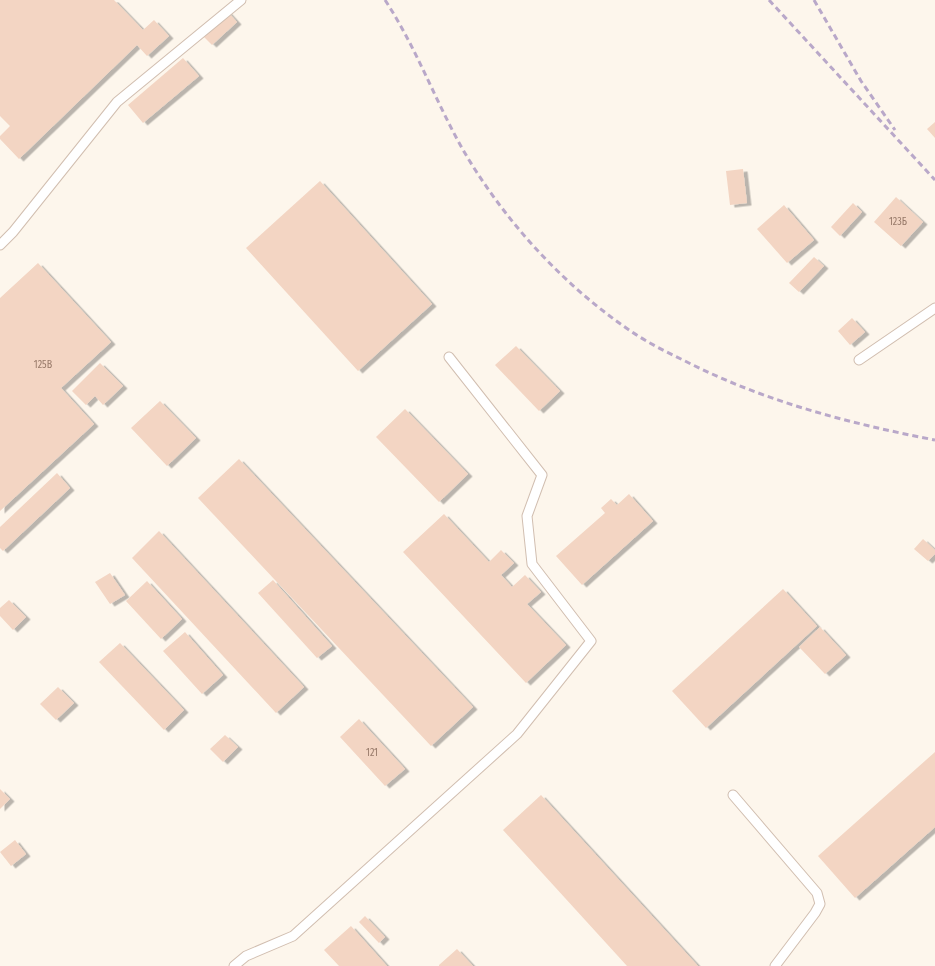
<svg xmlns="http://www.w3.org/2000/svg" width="935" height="966" font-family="'Fira Sans Condensed',sans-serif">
	<defs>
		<filter id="shadow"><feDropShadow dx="4.5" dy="2.5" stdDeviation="0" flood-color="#0004"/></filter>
	</defs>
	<rect width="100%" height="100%" fill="#fdf6ec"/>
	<!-- building -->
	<g fill="#f3d5c3" filter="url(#shadow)">
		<polygon points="0,0 114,0 143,30 154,20 169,36 147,56 137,45 19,159 0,139 0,136 10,126 0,116"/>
		<polygon points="227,11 237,22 212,45 201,34"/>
		<polygon points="183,58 199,76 143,123 128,105"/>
		<polygon points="935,122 935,138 927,129"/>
		<polygon points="743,169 747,203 730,205 726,171"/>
		<polygon points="320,181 432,304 358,371 246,248"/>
		<polygon points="896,197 923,222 901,246 874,222"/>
		<polygon points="853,203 862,212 840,236 831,227"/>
		<polygon points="784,205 814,240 787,263 757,229"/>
		<polygon points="814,257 824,266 799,292 789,283"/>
		<polygon points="38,263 111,342 61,388 94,424 0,511 0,298"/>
		<polygon points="852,318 865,332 850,345 838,331"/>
		<polygon points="516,346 560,391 539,411 495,365"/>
		<polygon points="100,363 123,386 103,405 95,396 86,405 72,391"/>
		<polygon points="160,401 196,438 167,466 131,428"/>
		<polygon points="405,409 468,474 439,502 376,437"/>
		<polygon points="239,459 473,707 431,746 198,498"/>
		<polygon points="57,473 70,488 3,551 0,548 0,527"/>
		<polygon points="629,494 653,521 582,585 556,556 605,513 601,508 611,499 617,505"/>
		<polygon points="444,514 489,562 501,550 514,563 501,575 512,587 525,575 541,592 527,604 566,645 526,683 403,552"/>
		<polygon points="159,531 304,687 276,713 132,558"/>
		<polygon points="923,539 935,550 935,554 928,561 914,549"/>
		<polygon points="110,573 125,595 110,604 95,582"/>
		<polygon points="273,580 332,646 317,658 258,593"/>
		<polygon points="147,581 182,619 161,639 126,601"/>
		<polygon points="783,589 817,626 706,728 672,691"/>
		<polygon points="9,600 26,617 13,630 0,616 0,608"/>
		<polygon points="820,627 846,655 825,674 799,647"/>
		<polygon points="185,632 223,675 202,694 163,651"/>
		<polygon points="120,643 184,710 164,730 99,662"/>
		<polygon points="58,687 74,703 56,720 40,704"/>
		<polygon points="359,719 405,769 385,786 340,737"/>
		<polygon points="225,735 238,747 223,762 210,749"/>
		<polygon points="935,752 935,827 855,898 818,856"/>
		<polygon points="0,789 10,799 0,809"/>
		<polygon points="541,795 698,966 627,966 503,830"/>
		<polygon points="15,840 26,854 11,866 0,852"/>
		<polygon points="365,916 385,937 379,943 359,922"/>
		<polygon points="351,926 387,966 339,966 324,950"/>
		<polygon points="457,949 473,966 439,966 439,965"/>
	</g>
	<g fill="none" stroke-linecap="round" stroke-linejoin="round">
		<defs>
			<g id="service">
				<polyline points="0,245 13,232 117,102 241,0"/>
				<polyline points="859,360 935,308"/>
				<polyline points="733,795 817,893 820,904 815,913 775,966"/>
				<polyline points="234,966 246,956 293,936 517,734 591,641 532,564 527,516 542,475 449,357"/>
			</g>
		</defs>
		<!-- service casing -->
		<use href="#service" stroke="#d1beb0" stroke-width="11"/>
		<!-- service -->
		<use href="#service" stroke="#fff" stroke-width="9"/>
		<!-- rail -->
		<g stroke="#b9a8c9" stroke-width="3" stroke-dasharray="6 4" stroke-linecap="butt">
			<path d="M385,0C420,53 440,115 474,168C513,229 563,283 622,325C641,339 662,350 683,360C763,401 847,423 935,440"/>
			<polyline points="769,0 935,180"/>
			<polyline points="814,0 861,81 895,130"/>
		</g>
	</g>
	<g text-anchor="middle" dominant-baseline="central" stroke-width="3" stroke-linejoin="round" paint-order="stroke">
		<!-- number labels -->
		<g font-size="10" fill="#987a6a">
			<text x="898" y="222">123Б</text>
			<text x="43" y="365">125В</text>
			<text x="372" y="753">121</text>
		</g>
	</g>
</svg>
